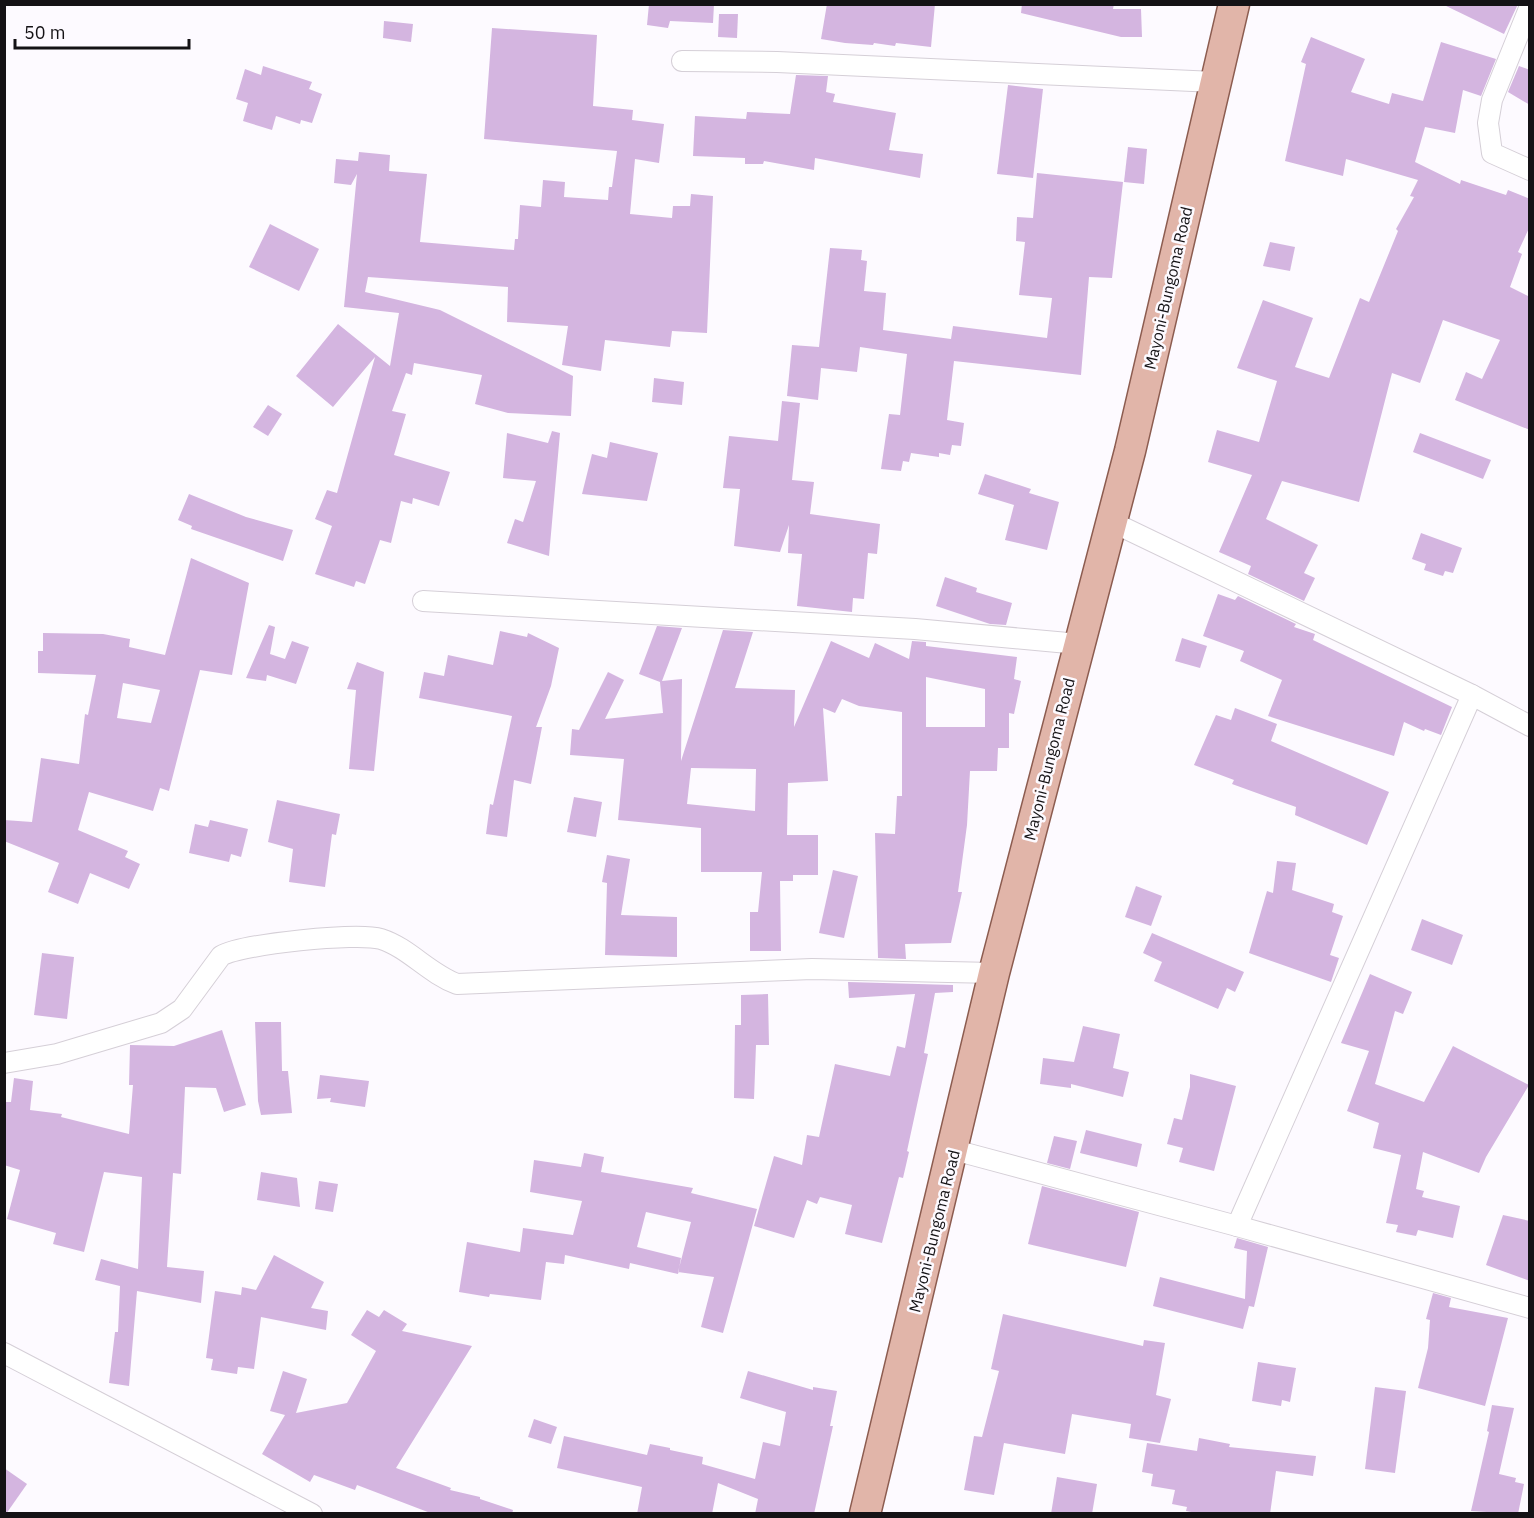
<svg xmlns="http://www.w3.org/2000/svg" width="1534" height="1518" font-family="'IBM Plex Sans',sans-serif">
	<rect width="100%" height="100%" fill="#fdfaff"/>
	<!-- building -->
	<g fill="#d4b5e0" fill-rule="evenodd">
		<polygon points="649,4 714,4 713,23 670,21 668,28 647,25"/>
		<polygon points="827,4 935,4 931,47 896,43 895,46 874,43 873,45 845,43 821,39"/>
		<polygon points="1022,4 1114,4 1113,9 1141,9 1142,37 1121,37 1021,13"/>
		<polygon points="1442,4 1518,4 1504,34"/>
		<polygon points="719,14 738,14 737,38 718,37"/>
		<polygon points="384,21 413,24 411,42 383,38"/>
		<polygon points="492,28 597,35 593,106 633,110 632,120 664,124 659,163 635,159 630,214 672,218 673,206 690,206 691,194 713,196 707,333 672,331 670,347 605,340 601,371 562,365 568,326 507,322 508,287 368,277 365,292 440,310 573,376 571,416 508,413 475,404 482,375 414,363 412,375 406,373 392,411 406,414 394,455 450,472 439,506 413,498 412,504 401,501 391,543 380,540 365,584 356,581 354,587 315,574 332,526 315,519 327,490 337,493 375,357 333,407 296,376 338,324 390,366 399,313 344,307 357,174 351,185 334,183 336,159 358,161 359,152 390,155 389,171 427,174 420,242 514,250 515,239 518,239 520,205 541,207 543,180 565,182 564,197 608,200 609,187 612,187 617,151 484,139"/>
		<polygon points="1311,37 1365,59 1351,92 1389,104 1392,93 1423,101 1441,42 1496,59 1481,96 1463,90 1455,133 1425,127 1415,162 1460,184 1461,180 1506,195 1508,190 1530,199 1530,226 1518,252 1522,254 1510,287 1530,297 1530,430 1455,400 1466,372 1482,379 1500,340 1443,320 1420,383 1392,373 1359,502 1282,481 1266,519 1318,545 1304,573 1315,578 1304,601 1248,574 1251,566 1219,552 1252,475 1208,462 1217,430 1259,442 1277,381 1237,368 1263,300 1313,318 1295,367 1329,378 1360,298 1369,302 1398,231 1396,229 1414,197 1410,196 1418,180 1346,159 1343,176 1285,161 1306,64 1301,62"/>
		<polygon points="263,66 312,82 309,89 322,94 312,123 301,120 300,124 276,116 272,130 243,121 248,103 236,99 245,69 261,75"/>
		<polygon points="1519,66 1530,70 1530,105 1508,92"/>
		<polygon points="796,75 828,76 826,92 835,94 833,102 896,113 889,150 923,154 920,178 815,158 814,170 764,161 763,164 745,164 745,158 693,156 695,116 746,119 747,112 790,114"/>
		<polygon points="1008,85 1043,89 1033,178 997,174"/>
		<polygon points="1128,147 1147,149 1144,184 1124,182"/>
		<polygon points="1037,173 1123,182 1112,278 1089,277 1081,375 954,361 947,420 964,423 961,446 952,445 950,455 939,453 939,457 911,453 909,462 903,461 901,471 881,469 889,414 900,415 907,354 860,347 857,372 821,368 818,400 787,396 792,345 819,347 830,248 862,250 861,260 867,261 864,291 886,293 883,330 951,339 953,326 1047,338 1052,298 1019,295 1025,242 1016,241 1017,217 1033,218"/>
		<polygon points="270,224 319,249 299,291 249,267"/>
		<polygon points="1270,242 1295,247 1290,271 1263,266"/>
		<polygon points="654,378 684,382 682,405 652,402"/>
		<polygon points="782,401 800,403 792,480 814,482 810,514 880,524 877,554 868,553 864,599 853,598 852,612 797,606 802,554 788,553 789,525 780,552 734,546 740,489 723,488 729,436 778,441"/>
		<polygon points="268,405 282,414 268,436 253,427"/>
		<polygon points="552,431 560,433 549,556 507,543 515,519 523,522 536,481 503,478 507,433 548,443"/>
		<polygon points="1420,433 1491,460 1483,479 1413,452"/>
		<polygon points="610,442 658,453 647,501 582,494 592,454 607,458"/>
		<polygon points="985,474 1031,489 1029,493 1059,502 1047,550 1005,540 1014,505 978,494"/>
		<polygon points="189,494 246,517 293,530 283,561 191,529 192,526 178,520"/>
		<polygon points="1421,533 1462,548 1453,573 1445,571 1443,576 1424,570 1426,564 1412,559"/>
		<path d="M191,558L249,583L232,675L200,670L169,791L160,788L153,811L89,792L78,830L128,851L125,857L140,864L129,889L90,873L78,904L48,892L59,863L4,841V820L32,822L41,758L79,764L85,714L88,715L96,675L38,673V651H43V633L103,634L130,639L129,647L165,655ZM123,683L160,690L151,723L117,718Z"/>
		<polygon points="945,577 977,588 976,592 1012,603 1006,625 990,624 936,606"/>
		<polygon points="1218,594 1235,600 1238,596 1296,624 1294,627 1315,634 1313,640 1452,707 1441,735 1425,729 1424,731 1404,722 1394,756 1268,716 1282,680 1240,661 1244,651 1203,636"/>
		<polygon points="269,625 275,627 270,654 285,659 292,641 309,647 296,684 267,675 266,681 246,678"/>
		<path d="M657,626L682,628L662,681L682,679L681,761L723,630L753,632L735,688L795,690L794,727L831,641L869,658L875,643L909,659L912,641L926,642V646L1017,657L1014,679L1021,681L1014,714L1009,713V748H998L997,771H970L967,825L958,892H962L951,943L905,944L906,959L878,958L875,833L895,834L897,796H902V712L859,706L842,699L835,713L823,708L828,781L788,783L787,835H818V875H793V881H780L781,951H750V912H758L762,872H701V828L618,820L624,759L570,755L572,729L579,730L608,672L624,680L605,719L663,713L660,682L639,674ZM926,677L985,689V727H926ZM691,768L756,769L755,811L687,804Z"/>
		<polygon points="500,631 527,637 528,633 559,648 551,686 536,727 542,727 531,784 514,780 507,837 486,834 490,804 493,805 512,716 419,698 424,672 444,676 448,655 493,665"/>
		<polygon points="1182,638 1207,646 1200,668 1175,661"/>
		<polygon points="357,662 384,672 374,771 349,769 356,690 347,689"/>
		<polygon points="1235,708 1277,724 1271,741 1389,792 1367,845 1295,815 1296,807 1232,784 1234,780 1194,765 1216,715 1231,720"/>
		<polygon points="574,797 602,802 596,837 567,832"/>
		<polygon points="277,800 340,814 336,835 332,834 325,887 289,882 293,849 268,842"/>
		<polygon points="210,820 248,829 241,857 231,854 229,862 189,853 195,824 208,827"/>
		<polygon points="607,855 630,859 621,915 677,917 677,957 605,955 607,883 602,882"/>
		<polygon points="1277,861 1296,863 1292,890 1334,904 1332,912 1343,916 1330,955 1339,958 1331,982 1249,953 1267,891 1273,893"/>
		<polygon points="833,870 858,876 844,938 819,933"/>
		<polygon points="1136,886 1162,896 1151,926 1125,917"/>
		<polygon points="1422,919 1463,935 1452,965 1411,950"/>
		<polygon points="1152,933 1244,972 1235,992 1227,988 1218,1009 1154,981 1162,962 1143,953"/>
		<polygon points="42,953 74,957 67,1019 34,1015"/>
		<polygon points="1370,974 1412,992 1403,1014 1395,1011 1375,1084 1424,1102 1453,1046 1529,1085 1486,1157 1479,1173 1423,1152 1416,1189 1424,1191 1422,1197 1460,1206 1453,1238 1418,1230 1416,1236 1396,1232 1398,1225 1386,1223 1401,1155 1373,1148 1379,1123 1347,1111 1369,1051 1341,1043"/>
		<polygon points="848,982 953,985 953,992 935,993 924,1053 928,1054 907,1151 909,1152 903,1178 899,1177 882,1243 845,1234 852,1205 820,1197 817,1204 807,1200 794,1238 754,1226 774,1156 802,1165 807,1135 819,1137 835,1064 890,1076 897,1046 905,1048 915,994 849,998"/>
		<polygon points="768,994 769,1045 756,1045 754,1099 734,1098 735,1025 741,1025 741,995"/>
		<polygon points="255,1022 281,1022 282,1071 288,1071 292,1113 261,1115 258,1101"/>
		<polygon points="1083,1026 1120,1034 1113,1068 1129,1072 1123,1097 1071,1084 1071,1088 1040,1084 1043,1058 1074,1062"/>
		<polygon points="222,1030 246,1105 224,1112 216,1088 185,1087 181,1174 173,1173 167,1267 204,1271 201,1303 137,1291 129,1386 109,1383 115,1332 118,1332 120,1286 95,1280 101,1259 138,1269 142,1177 104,1172 84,1252 53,1244 56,1233 7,1219 20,1170 4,1165 6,1102 11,1102 14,1078 33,1081 30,1110 62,1114 61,1117 129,1134 133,1085 129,1085 130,1045 174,1046"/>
		<polygon points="1190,1074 1236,1086 1214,1171 1179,1162 1183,1148 1167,1144 1174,1118 1182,1120 1190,1087"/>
		<polygon points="320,1075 369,1081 365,1107 330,1102 331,1098 317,1099"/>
		<polygon points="1086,1130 1142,1144 1137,1167 1080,1153"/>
		<polygon points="1054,1136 1077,1141 1070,1169 1047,1163"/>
		<polygon points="584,1153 604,1157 601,1172 693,1188 691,1193 757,1209 723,1333 701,1327 714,1277 678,1272 691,1222 646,1212 637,1247 681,1258 678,1274 630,1263 629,1269 565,1255 564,1264 546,1262 541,1300 490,1294 489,1297 459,1292 467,1242 520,1252 523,1228 573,1235 582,1201 530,1192 534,1160 581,1167"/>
		<polygon points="261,1172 297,1178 300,1207 257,1200"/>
		<polygon points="319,1181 338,1184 333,1212 315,1209"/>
		<polygon points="1042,1186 1139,1212 1126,1267 1028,1244"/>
		<polygon points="1503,1215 1530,1221 1530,1281 1486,1265"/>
		<polygon points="1237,1238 1268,1247 1254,1307 1249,1306 1243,1329 1153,1306 1160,1277 1245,1299 1247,1251 1234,1248"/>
		<polygon points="274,1255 324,1282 311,1308 328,1311 326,1330 261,1317 254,1369 238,1367 237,1374 211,1370 213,1359 206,1358 215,1291 241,1295 242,1287 256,1290"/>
		<polygon points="1433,1293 1451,1298 1449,1307 1508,1318 1485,1406 1418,1388 1428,1348 1430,1320 1426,1319"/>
		<polygon points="367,1310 379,1317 384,1310 407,1324 402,1331 472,1346 396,1468 451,1488 450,1490 480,1497 480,1499 513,1510 512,1514 433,1514 357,1485 355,1490 314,1475 310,1482 262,1454 285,1415 270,1411 283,1371 307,1379 296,1413 347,1403 376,1351 351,1335"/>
		<polygon points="1003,1314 1143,1346 1144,1340 1165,1343 1156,1395 1171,1399 1160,1443 1129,1438 1131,1424 1072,1414 1065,1454 1004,1443 994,1495 964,1490 974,1436 982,1437 999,1371 991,1369"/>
		<polygon points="1258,1362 1296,1368 1290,1402 1282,1400 1281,1406 1252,1401"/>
		<polygon points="748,1371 813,1390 813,1387 837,1391 830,1426 833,1426 814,1514 755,1514 758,1499 718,1483 712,1514 637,1514 642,1487 557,1468 564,1436 647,1455 650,1444 670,1448 670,1450 703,1457 702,1464 755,1479 763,1442 780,1446 786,1412 740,1398"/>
		<polygon points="1375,1387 1406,1391 1395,1473 1365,1469"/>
		<polygon points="1492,1405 1514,1408 1499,1474 1516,1478 1515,1482 1524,1484 1518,1514 1471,1511 1489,1432 1487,1431"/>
		<polygon points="534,1419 557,1427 551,1444 528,1437"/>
		<polygon points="1199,1438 1230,1444 1229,1447 1316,1456 1313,1476 1276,1471 1270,1514 1202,1514 1186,1511 1187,1507 1172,1504 1175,1490 1151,1486 1153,1474 1142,1472 1147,1443 1197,1451"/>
		<polygon points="4,1468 27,1484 6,1514 4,1514"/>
		<polygon points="1057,1477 1097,1484 1092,1514 1051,1514"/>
	</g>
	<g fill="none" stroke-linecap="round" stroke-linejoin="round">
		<defs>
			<g id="street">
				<polyline points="1530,6 1492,100 1488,123 1492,153 1530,170"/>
				<polyline points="682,61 777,62 1215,82"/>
				<polyline points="1112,522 1472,695 1530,726"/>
				<polyline points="423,601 915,629 1079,644"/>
				<path d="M4,1063L57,1054L161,1023L182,1009L221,956C241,944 358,932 381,939C409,948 428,973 457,984L812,969L994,973"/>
				<polyline points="954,1150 1237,1226 1530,1308"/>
				<polyline points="1237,1226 1472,695"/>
				<polyline points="4,1353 312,1514"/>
			</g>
			<polyline id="primary" points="865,1514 994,973 1130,451 1234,4"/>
		</defs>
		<!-- street casing -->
		<use href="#street" stroke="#d5cfd7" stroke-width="22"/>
		<!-- primary casing -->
		<use href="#primary" stroke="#8c5c50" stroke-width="33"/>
		<!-- street -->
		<use href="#street" stroke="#fff" stroke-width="20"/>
		<!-- primary -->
		<use href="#primary" stroke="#e1b5a9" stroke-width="30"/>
	</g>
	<g text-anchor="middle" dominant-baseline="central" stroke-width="5" stroke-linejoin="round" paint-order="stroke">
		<!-- street labels -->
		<g font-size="16" fill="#141215" stroke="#fdfaff">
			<text transform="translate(1168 288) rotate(-77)">Mayoni-Bungoma Road</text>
			<text transform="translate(1049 759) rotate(-76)">Mayoni-Bungoma Road</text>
			<text transform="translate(934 1231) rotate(-76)">Mayoni-Bungoma Road</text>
		</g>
	</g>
	<!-- border -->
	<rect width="1534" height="1518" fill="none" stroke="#141215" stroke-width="12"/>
	<!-- scale -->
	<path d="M15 39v9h174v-9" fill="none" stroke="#141215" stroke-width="3"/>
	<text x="24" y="39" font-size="18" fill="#141215" stroke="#fdfaff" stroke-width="4.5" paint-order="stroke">50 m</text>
</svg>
